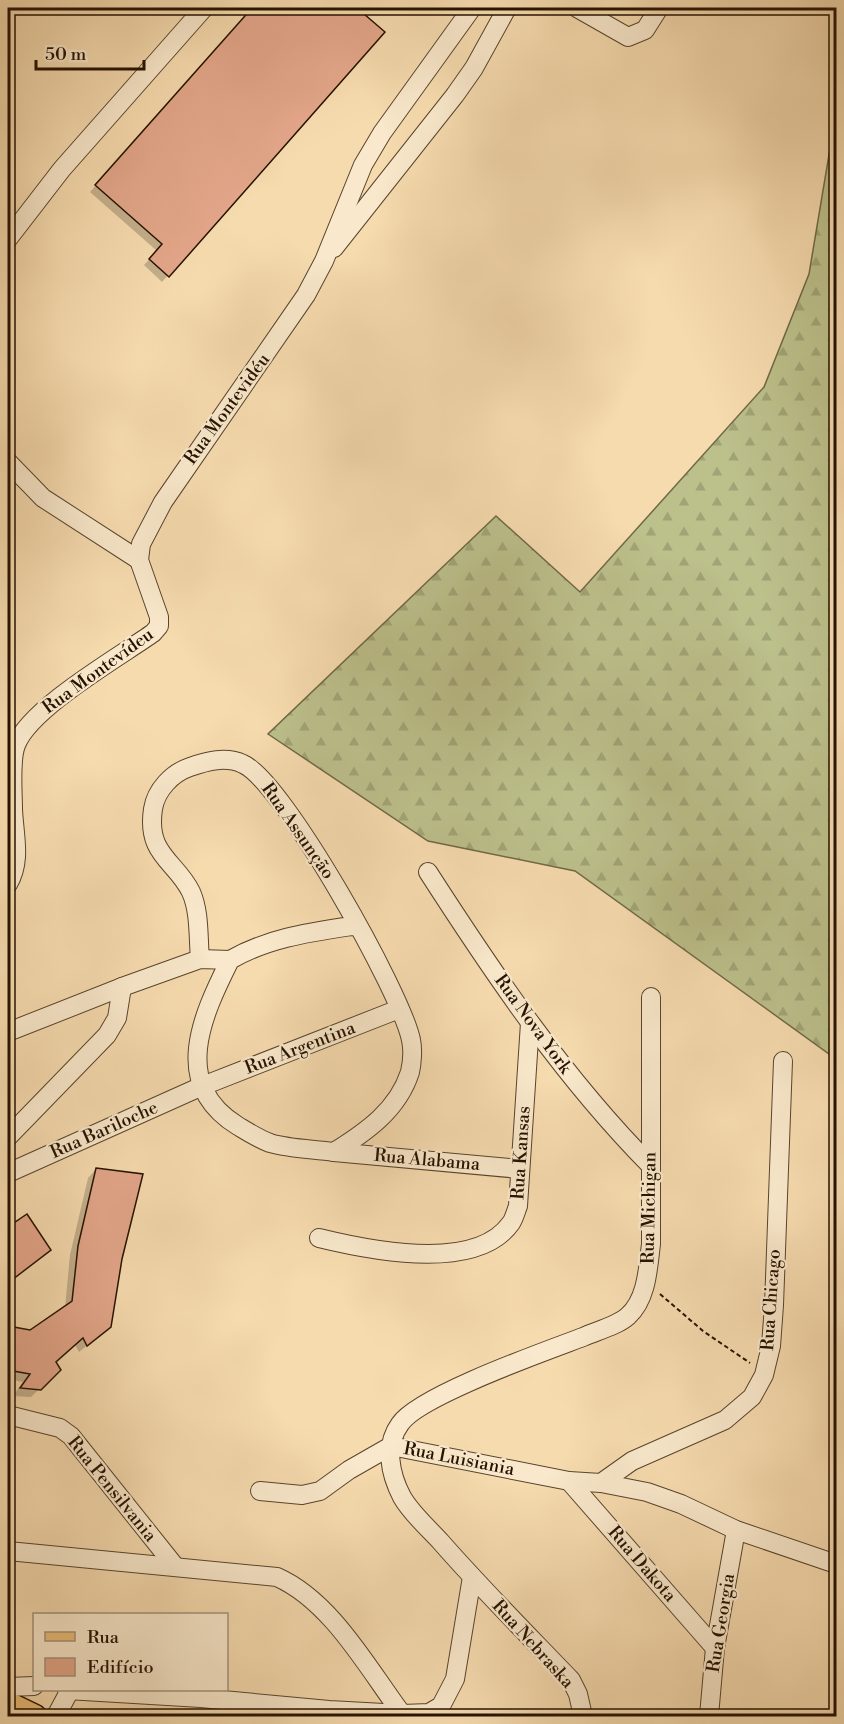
<svg xmlns="http://www.w3.org/2000/svg" width="844" height="1724" font-family="'Libre Bodoni',serif">
	<defs>
		<pattern id="forest-firs" width="22" height="20" patternUnits="userSpaceOnUse" patternTransform="scale(1.5)"><rect width="22" height="20" fill="#bcc08b"/><path d="M5 1l3.5 6h-7zM16 11l3.5 6h-7z" fill="#a1a476"/></pattern>
	</defs>
	<rect width="100%" height="100%" fill="#f6dbaf"/>
	<filter id="stains"><feTurbulence type="fractalNoise" baseFrequency=".00333" numOctaves="4"/><feColorMatrix values="0 0 0 0 .2 0 0 0 0 .09 0 0 0 0 .02 0 0 0 .5 -.17"/></filter>
	<radialGradient id="worn" r=".72"><stop offset=".6" stop-color="#630" stop-opacity="0"/><stop offset="1" stop-color="#630" stop-opacity=".3"/></radialGradient>
	<!-- forest -->
	<polygon fill="url(#forest-firs)" stroke="#706946" stroke-width="1.5" points="834,125 836,127 836,1059 575,871 428,841 268,734 496,516 580,592 764,387 809,274"/>
	<!-- shadow -->
	<g fill="#0003">
		<polygon points="253,8 354,8 382,33 162,282 144,265 157,251 90,192"/>
		<polygon points="96,1169 101,1334 79,1352 75,1345 54,1362 59,1370 31,1397 13,1396 23,1382 8,1379 8,1328 30,1332 65,1308 70,1255 88,1178"/>
		<polygon points="26,1216 49,1250 8,1284 8,1229"/>
	</g>
	<!-- building -->
	<g fill="#e3a68a" stroke="#251200" stroke-width="1.5">
		<polygon points="252,8 357,8 385,32 169,277 149,259 162,244 95,185"/>
		<polygon points="96,1168 143,1174 122,1259 111,1327 87,1346 83,1338 56,1362 61,1370 41,1390 20,1388 30,1374 8,1370 8,1326 30,1330 72,1301 78,1246"/>
		<polygon points="27,1214 51,1250 8,1283 8,1227"/>
	</g>
	<g fill="none" stroke-linecap="round" stroke-linejoin="round">
		<defs>
			<g id="minor">
				<polyline points="577,8 628,37 645,30 659,8"/>
				<polyline points="8,239 62,169 204,8"/>
				<polyline points="334,248 455,95 474,68 507,8"/>
				<polyline points="8,462 43,498 139,560"/>
				<path d="M428,872C495,976 564,1078 651,1166"/>
				<path d="M8,884C22,861 14,835 13,809C13,792 10,760 16,745C30,708 119,657 153,633L159,626V617L139,560L141,544L163,502L306,295L324,261L363,165L382,133L472,8"/>
				<path d="M200,959C198,938 200,912 191,892C176,861 146,855 153,809C156,790 172,773 190,767C207,761 226,756 243,764C283,781 402,994 411,1040C413,1049 412,1063 410,1072C398,1110 366,1132 334,1152C314,1149 290,1149 270,1143C259,1139 248,1132 238,1126C170,1084 202,1016 230,960C270,937 313,932 358,925"/>
				<polyline points="8,1032 122,987"/>
				<polyline points="8,1137 107,1035 117,1018 122,987 200,959 230,960"/>
				<polyline points="334,1152 520,1169"/>
				<polyline points="8,1173 200,1087 399,1009"/>
				<path d="M319,1238C368,1250 476,1273 511,1223C514,1219 516,1211 518,1206L530,1023"/>
				<polyline points="8,1415 60,1428 71,1436 174,1565"/>
				<polyline points="391,1446 569,1481 601,1483 647,1492 681,1504 736,1530 836,1564"/>
				<polyline points="569,1481 715,1648"/>
				<polyline points="601,1483 632,1461 725,1420 752,1397 764,1375 771,1346 774,1305 783,1061"/>
				<polyline points="260,1491 302,1495 320,1491 349,1470 391,1446"/>
				<path d="M8,1551L277,1577C331,1601 367,1667 402,1714"/>
				<polyline points="8,1687 34,1686"/>
				<polyline points="67,1690 201,1698 329,1710 402,1714 429,1713 441,1706 455,1679 472,1577"/>
				<polyline points="56,1716 70,1690"/>
				<path d="M583,1716L578,1694L571,1680C527,1634 482,1589 440,1541C428,1528 411,1513 402,1497C390,1474 384,1446 400,1424C418,1396 546,1351 583,1337C596,1331 617,1326 628,1316C647,1299 648,1268 651,1244V997"/>
				<polyline points="709,1716 715,1648 736,1530"/>
			</g>
			<polyline id="major" points="8,1703 35,1716"/>
		</defs>
		<!-- minor casing -->
		<use href="#minor" stroke="#59442c" stroke-width="20"/>
		<!-- major casing -->
		<use href="#major" stroke="#251200" stroke-width="25"/>
		<!-- path -->
		<polyline stroke="#251200" stroke-width="2" stroke-dasharray="4.5 3" stroke-linecap="butt" points="660,1294 703,1331 750,1363"/>
		<!-- minor -->
		<use href="#minor" stroke="#f9e8cb" stroke-width="18"/>
		<!-- major -->
		<use href="#major" stroke="#ebbe78" stroke-width="22"/>
	</g>
	<g text-anchor="middle" dominant-baseline="central" stroke-width="4.5" stroke-linejoin="round" paint-order="stroke">
		<!-- street labels -->
		<g font-size="18" fill="#251200" stroke="#f9e8cb">
			<text transform="translate(227 409) rotate(-54)">Rua Montevidéu</text>
			<text transform="translate(98 671) rotate(-36)">Rua Montevídeu</text>
			<text transform="translate(298 831) rotate(55)">Rua Assunção</text>
			<text transform="translate(533 1024) rotate(54)">Rua Nova York</text>
			<text transform="translate(300 1048) rotate(-21)">Rua Argentina</text>
			<text transform="translate(104 1130) rotate(-24)">Rua Bariloche</text>
			<text transform="translate(521 1153) rotate(-86)">Rua Kansas</text>
			<text transform="translate(427 1160) rotate(5)">Rua Alabama</text>
			<text transform="translate(649 1208) rotate(-89)">Rua Michigan</text>
			<text transform="translate(771 1300) rotate(-86)">Rua Chicago</text>
			<text transform="translate(459 1459) rotate(11)">Rua Luisiania</text>
			<text transform="translate(112 1489) rotate(51)">Rua Pensilvania</text>
			<text transform="translate(642 1564) rotate(49)">Rua Dakota</text>
			<text transform="translate(721 1623) rotate(-81)">Rua Georgia</text>
			<text transform="translate(533 1644) rotate(48)">Rua Nebraska</text>
		</g>
	</g>
	<!-- margin -->
	<rect width="844" height="1724" fill="none" stroke="#f6dbaf" stroke-width="30"/>
	<rect x="9" y="9" width="826" height="1706" fill="none" stroke="#251200" stroke-width="3"/>
	<rect x="15" y="15" width="814" height="1694" fill="none" stroke="#251200" stroke-width="1.5"/>
	<!-- legend -->
	<rect x="33" y="1613" width="195" height="78" fill="#f9e8cb" stroke="#a4927a" stroke-width="1.5"/>
	<rect x="45" y="1632" width="30" height="9" fill="#ebbe78" stroke="#a4927a" stroke-width="1.5"/>
	<text x="87" y="1643" font-size="18" fill="#251200">Rua</text>
	<rect x="45" y="1658" width="30" height="18" fill="#e3a68a" stroke="#a4927a" stroke-width="1.5"/>
	<text x="87" y="1673" font-size="18" fill="#251200">Edifício</text>
	<!-- scale -->
	<path d="M36 60v9h108v-9" fill="none" stroke="#251200" stroke-width="3"/>
	<text x="45" y="60" font-size="18" fill="#251200" stroke="#f9e8cb" stroke-width="4.5" paint-order="stroke">50 m</text>
	<rect width="100%" height="100%" filter="url(#stains)"/>
	<rect width="100%" height="100%" fill="url(#worn)"/>
</svg>
